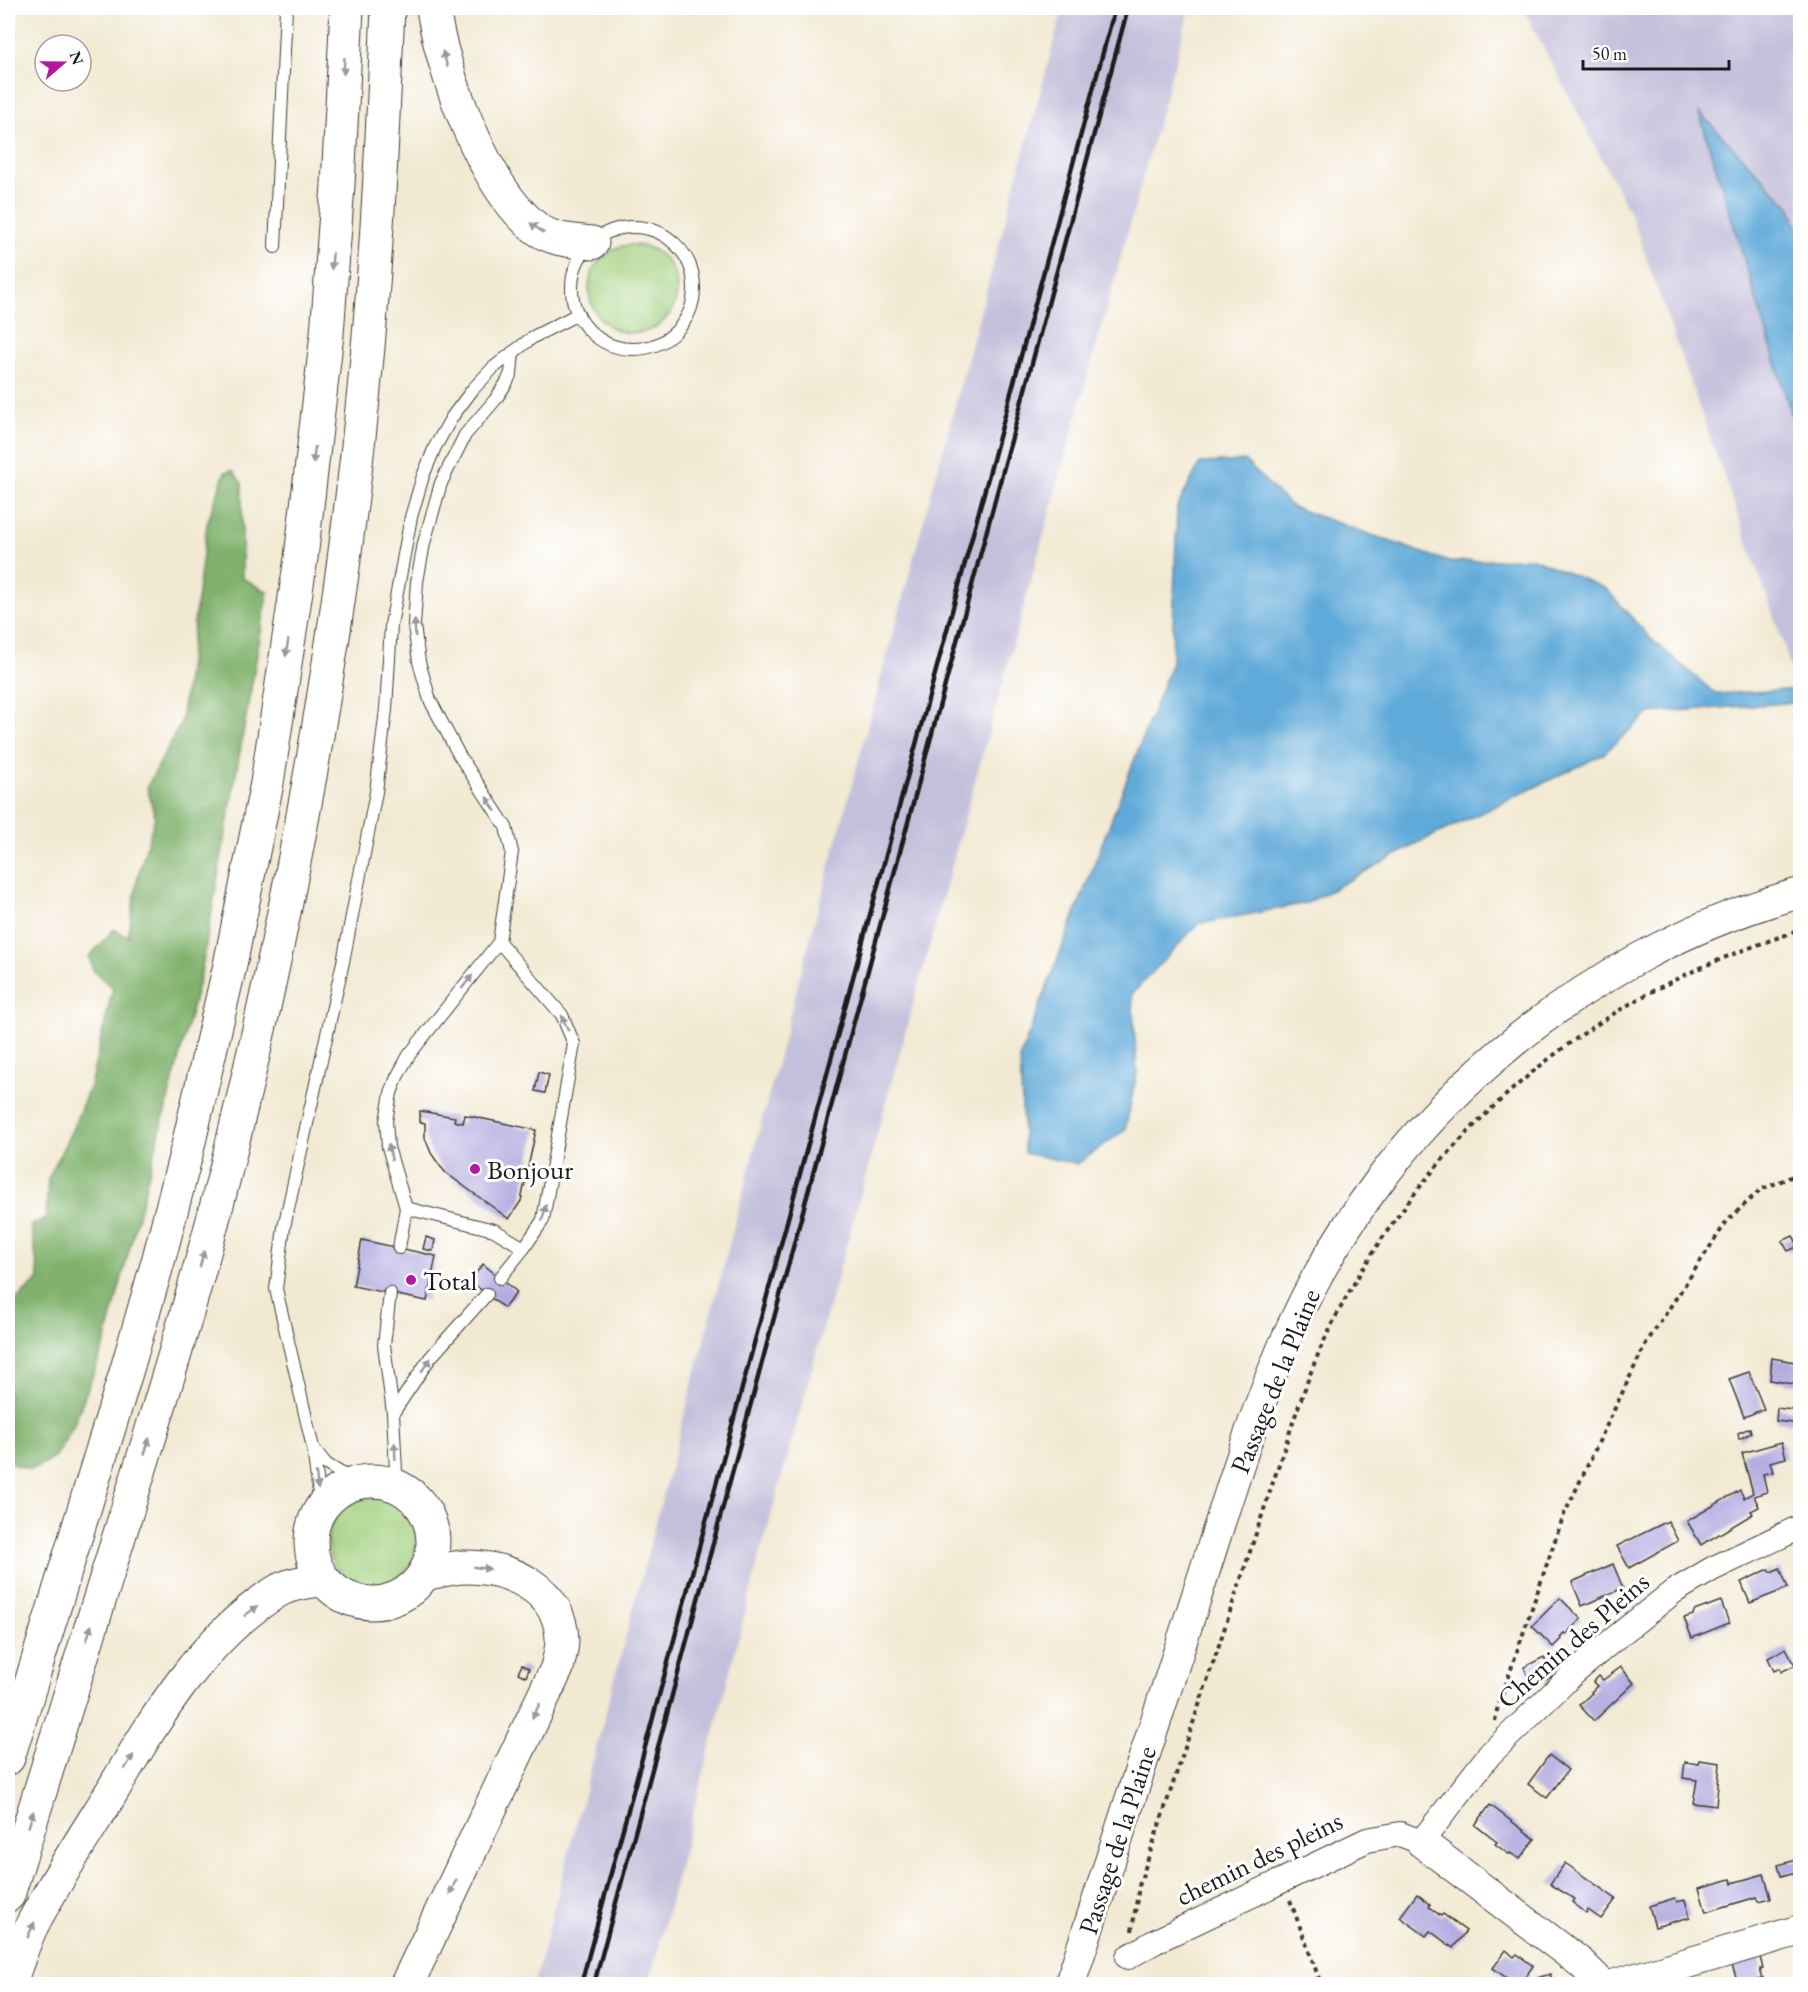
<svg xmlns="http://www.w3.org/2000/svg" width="1808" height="1992" font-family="'EB Garamond',serif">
	<rect width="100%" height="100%" fill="#fff"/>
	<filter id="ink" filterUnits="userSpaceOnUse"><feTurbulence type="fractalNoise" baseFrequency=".0167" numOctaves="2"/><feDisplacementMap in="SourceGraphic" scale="12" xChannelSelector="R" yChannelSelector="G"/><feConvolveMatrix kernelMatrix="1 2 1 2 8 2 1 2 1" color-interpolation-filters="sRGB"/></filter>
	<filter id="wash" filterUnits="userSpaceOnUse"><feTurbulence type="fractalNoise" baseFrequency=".008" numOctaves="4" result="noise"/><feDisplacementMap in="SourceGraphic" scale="24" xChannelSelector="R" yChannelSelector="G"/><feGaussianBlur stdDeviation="1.35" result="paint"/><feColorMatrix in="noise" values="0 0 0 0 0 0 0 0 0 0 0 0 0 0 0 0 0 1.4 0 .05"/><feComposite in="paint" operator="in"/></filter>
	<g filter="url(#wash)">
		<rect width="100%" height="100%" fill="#f2e9d2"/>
		<!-- industrial -->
		<g fill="#c4c0db">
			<polygon points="1063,8 1190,8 759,1559 649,1984 534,1984 808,946"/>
			<polygon points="1523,8 1800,8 1800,708 1785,648 1631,215"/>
		</g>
		<!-- green -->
		<g fill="#a1d07e" stroke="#5e764d" stroke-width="1.5">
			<circle cx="633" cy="289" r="44"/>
			<circle cx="372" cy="1542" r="44"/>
		</g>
		<!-- forest -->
		<polygon fill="#80b26d" stroke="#4e6744" stroke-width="1.5" points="233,471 242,483 242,578 268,592 201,973 105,1343 73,1427 54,1458 31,1470 13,1464 8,1453 8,1307 39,1279 31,1225 46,1218 48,1179 72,1130 90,1086 113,988 93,970 89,957 114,929 128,937 138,876 155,817 147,787 181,723 207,524 225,472"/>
		<!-- water -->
		<g fill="#61aad9" stroke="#3e637a" stroke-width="1.5">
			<polygon points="1699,112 1791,208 1800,236 1800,442"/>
			<polygon points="1245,461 1292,507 1449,562 1533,558 1606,589 1651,639 1716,694 1800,689 1800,702 1649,713 1602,755 1420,842 1307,903 1198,924 1132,994 1137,1073 1125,1130 1077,1164 1024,1153 1020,1057 1172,662 1177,507 1200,463"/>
		</g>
		<g id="blocks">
			<!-- building -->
			<g fill="#b3ace0">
				<polygon points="539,1072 549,1075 545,1093 535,1091"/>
				<polygon points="420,1111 455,1117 454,1121 463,1123 465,1115 536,1130 521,1201 509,1219 446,1173 440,1166 431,1153 425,1138 425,1123 420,1122"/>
				<polygon points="1793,1236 1799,1246 1788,1251 1782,1241"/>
				<polygon points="426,1237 435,1240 433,1251 423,1249"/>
				<polygon points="362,1240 436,1256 427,1301 353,1286"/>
				<polygon points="483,1264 517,1292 504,1308 470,1281"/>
				<polygon points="1772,1358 1800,1363 1800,1385 1770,1380"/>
				<polygon points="1749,1372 1764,1409 1744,1417 1729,1379"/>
				<polygon points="1777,1408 1800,1411 1800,1424 1776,1421"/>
				<polygon points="1750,1428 1751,1433 1739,1439 1738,1433"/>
				<polygon points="1782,1442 1786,1458 1770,1462 1773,1472 1763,1474 1767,1492 1754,1496 1759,1507 1751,1511 1753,1514 1701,1545 1687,1521 1740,1490 1744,1498 1753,1493 1742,1453"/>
				<polygon points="1668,1521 1678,1541 1629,1568 1617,1546"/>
				<polygon points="1613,1564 1623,1588 1582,1606 1572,1582"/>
				<polygon points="1780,1568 1788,1588 1750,1603 1741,1582 1769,1569 1771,1572"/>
				<polygon points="1560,1598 1581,1619 1566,1634 1564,1633 1560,1637 1561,1639 1553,1647 1532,1626"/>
				<polygon points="1721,1601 1729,1623 1692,1638 1684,1618 1693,1615 1694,1611"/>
				<polygon points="1786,1648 1795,1665 1781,1672 1780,1668 1774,1671 1768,1658"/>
				<polygon points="1544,1657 1552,1676 1532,1685 1524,1667"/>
				<polygon points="522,1665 529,1669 526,1677 518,1673"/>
				<polygon points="1621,1667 1634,1683 1594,1721 1579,1705 1592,1693 1591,1692 1597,1686 1593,1682 1599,1676 1603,1680"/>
				<polygon points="1549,1755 1568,1770 1547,1798 1528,1784"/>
				<polygon points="1699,1760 1720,1763 1716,1806 1693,1803 1697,1780 1683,1778 1685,1762 1698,1764"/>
				<polygon points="1490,1805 1535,1839 1520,1859 1510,1853 1509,1854 1503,1850 1495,1844 1497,1842 1475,1825"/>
				<polygon points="1800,1859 1800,1871 1781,1876 1778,1865"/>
				<polygon points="1565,1863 1616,1899 1601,1919 1588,1910 1586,1913 1572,1902 1574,1899 1550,1884"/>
				<polygon points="1764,1874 1771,1898 1759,1901 1757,1897 1706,1912 1699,1888 1731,1879 1732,1883"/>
				<polygon points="1417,1894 1430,1904 1429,1907 1441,1916 1443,1914 1466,1931 1453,1948 1430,1931 1426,1936 1400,1917"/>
				<polygon points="1675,1898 1677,1902 1685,1900 1690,1917 1655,1927 1649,1906"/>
				<polygon points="1506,1950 1514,1957 1517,1954 1533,1966 1526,1976 1531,1980 1550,1974 1553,1984 1515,1984 1493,1968"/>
				<polygon points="1760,1957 1763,1968 1760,1969 1763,1978 1738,1984 1732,1965"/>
			</g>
		</g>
	</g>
	<g filter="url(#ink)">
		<use href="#blocks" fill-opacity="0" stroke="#3c3b37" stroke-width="1.5"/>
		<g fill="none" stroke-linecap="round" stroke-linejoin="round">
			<defs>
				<g id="service">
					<circle cx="633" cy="288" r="61"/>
					<polyline points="275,247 286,8"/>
					<polyline points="499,942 562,1015 574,1044 543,1220 524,1248 500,1278"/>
					<polyline points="406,1208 494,1230 524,1248"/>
					<polyline points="399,1248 406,1208 388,1147 386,1121 391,1093 397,1077 409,1055 499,942 512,852 506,827 459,755 430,700 419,662 414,625 417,582 424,543 441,483 465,435 495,400 507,382 511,373 513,352"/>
					<polyline points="390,1293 384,1345 393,1413 396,1471 402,1489"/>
					<polyline points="393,1413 430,1358 487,1294"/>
					<polyline points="314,1449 326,1464 357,1483"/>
					<polyline points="318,1515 319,1494 313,1448 276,1289 284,1227 343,962 376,792 386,709 391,625 411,517 423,476 435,447 452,417 473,389 493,368 533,337 578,314"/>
				</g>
				<polyline id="minor" points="1128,1957 1156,1941 1367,1840 1400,1834 1421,1842 1490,1754 1574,1673 1614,1639 1673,1592 1712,1569 1800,1527"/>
				<g id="tertiary">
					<polyline points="1421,1842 1581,1963 1602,1984"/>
					<path d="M1070,1984C1112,1857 1153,1729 1195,1601C1225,1509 1252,1414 1292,1326C1388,1117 1579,954 1800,893"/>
					<polyline points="1616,1984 1800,1930"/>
				</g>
				<g id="secondary">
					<circle cx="372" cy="1542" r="61"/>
					<path d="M407,1984L557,1668C559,1659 562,1649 562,1640C561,1589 510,1567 466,1567C452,1567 438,1571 424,1574"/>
				</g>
				<g id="motorway">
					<path d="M433,8C442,71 484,188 536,228C551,240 573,241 592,243"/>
					<polyline points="8,1758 127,1369 159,1258 187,1150 230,965 267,783 301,558 327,334 338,185 347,8"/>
					<path d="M8,1895C47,1768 87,1641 126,1514C161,1400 197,1286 226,1169C293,900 343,624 368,347C378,234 383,121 388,8"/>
					<path d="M9,1984C17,1965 23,1943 32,1925C54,1883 80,1843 105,1803C151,1726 198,1641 276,1592C289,1584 309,1581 324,1580"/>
				</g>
			</defs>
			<!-- service casing -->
			<use href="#service" stroke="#3c3b37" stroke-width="14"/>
			<!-- minor casing -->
			<use href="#minor" stroke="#3c3b37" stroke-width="26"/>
			<!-- tertiary casing -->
			<use href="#tertiary" stroke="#3c3b37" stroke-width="32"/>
			<!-- secondary casing -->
			<use href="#secondary" stroke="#3c3b37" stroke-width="35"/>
			<!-- motorway casing -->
			<use href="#motorway" stroke="#3c3b37" stroke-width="35"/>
			<!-- path -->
			<g stroke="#3c3b37" stroke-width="4" stroke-dasharray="4.5 4.5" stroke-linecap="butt">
				<polyline points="1495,1721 1497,1710 1563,1517 1645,1345 1727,1221 1760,1190 1800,1173"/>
				<polyline points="1290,1900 1321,1984"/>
				<path d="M1132,1931L1139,1886L1294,1419C1303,1394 1312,1367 1323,1343C1391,1198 1503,1075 1642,997C1692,969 1746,948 1800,930"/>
			</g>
			<!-- service -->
			<use href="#service" stroke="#fff" stroke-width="12"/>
			<!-- minor -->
			<use href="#minor" stroke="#fff" stroke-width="24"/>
			<!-- tertiary -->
			<use href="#tertiary" stroke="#fff" stroke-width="30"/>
			<!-- secondary -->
			<use href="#secondary" stroke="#fff" stroke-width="33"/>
			<!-- motorway -->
			<use href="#motorway" stroke="#fff" stroke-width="33"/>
			<!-- rail -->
			<g stroke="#1c1c1c" stroke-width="4.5">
				<polyline points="581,1984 1115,8"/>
				<polyline points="594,1984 1128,8"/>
			</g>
		</g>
		<!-- one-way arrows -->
		<defs><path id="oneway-solid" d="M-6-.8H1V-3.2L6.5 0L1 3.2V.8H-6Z" transform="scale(1.5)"/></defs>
		<g fill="#999">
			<use href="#oneway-solid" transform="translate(445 59) rotate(-107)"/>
			<use href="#oneway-solid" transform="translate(344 66) rotate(93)"/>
			<use href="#oneway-solid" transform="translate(537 228) rotate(-144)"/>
			<use href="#oneway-solid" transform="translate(332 261) rotate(94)"/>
			<use href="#oneway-solid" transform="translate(314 455) rotate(97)"/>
			<use href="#oneway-solid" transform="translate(415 628) rotate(-93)"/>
			<use href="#oneway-solid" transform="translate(287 648) rotate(99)"/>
			<use href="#oneway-solid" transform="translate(491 804) rotate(-123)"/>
			<use href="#oneway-solid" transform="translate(467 982) rotate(-52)"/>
			<use href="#oneway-solid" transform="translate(565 1023) rotate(-115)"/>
			<use href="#oneway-solid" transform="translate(390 1152) rotate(-103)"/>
			<use href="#oneway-solid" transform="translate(544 1213) rotate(-76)"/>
			<use href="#oneway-solid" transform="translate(202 1259) rotate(-75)"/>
			<use href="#oneway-solid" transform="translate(426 1365) rotate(-55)"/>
			<use href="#oneway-solid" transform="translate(147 1446) rotate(-73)"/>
			<use href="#oneway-solid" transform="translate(395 1451) rotate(-93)"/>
			<use href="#oneway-solid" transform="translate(317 1481) rotate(82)"/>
			<use href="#oneway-solid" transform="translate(482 1568) rotate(8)"/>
			<use href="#oneway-solid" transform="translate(251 1611) rotate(-37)"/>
			<use href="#oneway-solid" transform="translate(89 1633) rotate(-73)"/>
			<use href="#oneway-solid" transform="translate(536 1711) rotate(116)"/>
			<use href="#oneway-solid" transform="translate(129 1762) rotate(-59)"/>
			<use href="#oneway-solid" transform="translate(31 1819) rotate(-73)"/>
			<use href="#oneway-solid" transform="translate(453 1887) rotate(115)"/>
			<use href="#oneway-solid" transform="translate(31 1930) rotate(-66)"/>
		</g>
	</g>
	<!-- markers -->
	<g fill="#b5179e" stroke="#fff" stroke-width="2">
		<circle cx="475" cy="1169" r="6"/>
		<circle cx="411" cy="1280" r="6"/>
	</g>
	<g text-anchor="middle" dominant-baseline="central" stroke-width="6" stroke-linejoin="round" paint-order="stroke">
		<!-- poi labels -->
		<g font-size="27" fill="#1c1c1c" stroke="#fff" text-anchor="start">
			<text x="487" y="1169">Bonjour</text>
			<text x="423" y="1280">Total</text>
		</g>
		<!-- street labels -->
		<g font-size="27" fill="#1c1c1c" stroke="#fff">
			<text transform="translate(1275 1381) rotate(-68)">Passage de la Plaine</text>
			<text transform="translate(1573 1640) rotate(-41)">Chemin des Pleins</text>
			<text transform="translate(1117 1840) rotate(-72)">Passage de la Plaine</text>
			<text transform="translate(1259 1858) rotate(-26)">chemin des pleins</text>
		</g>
	</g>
	<!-- margin -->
	<rect width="1808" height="1992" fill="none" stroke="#fff" stroke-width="30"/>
	<!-- north arrow -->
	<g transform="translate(63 63) rotate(70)"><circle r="28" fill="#ffffff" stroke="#a4a4a4" stroke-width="1.5"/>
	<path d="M0-4.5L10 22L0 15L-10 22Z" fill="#b5179e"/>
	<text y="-9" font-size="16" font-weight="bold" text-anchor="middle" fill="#1c1c1c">N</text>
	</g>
	<!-- scale -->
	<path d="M1583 60v9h146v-9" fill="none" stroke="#1c1c1c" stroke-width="3"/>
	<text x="1592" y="60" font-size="18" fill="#1c1c1c" stroke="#ffffff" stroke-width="4.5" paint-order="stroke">50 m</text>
</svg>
